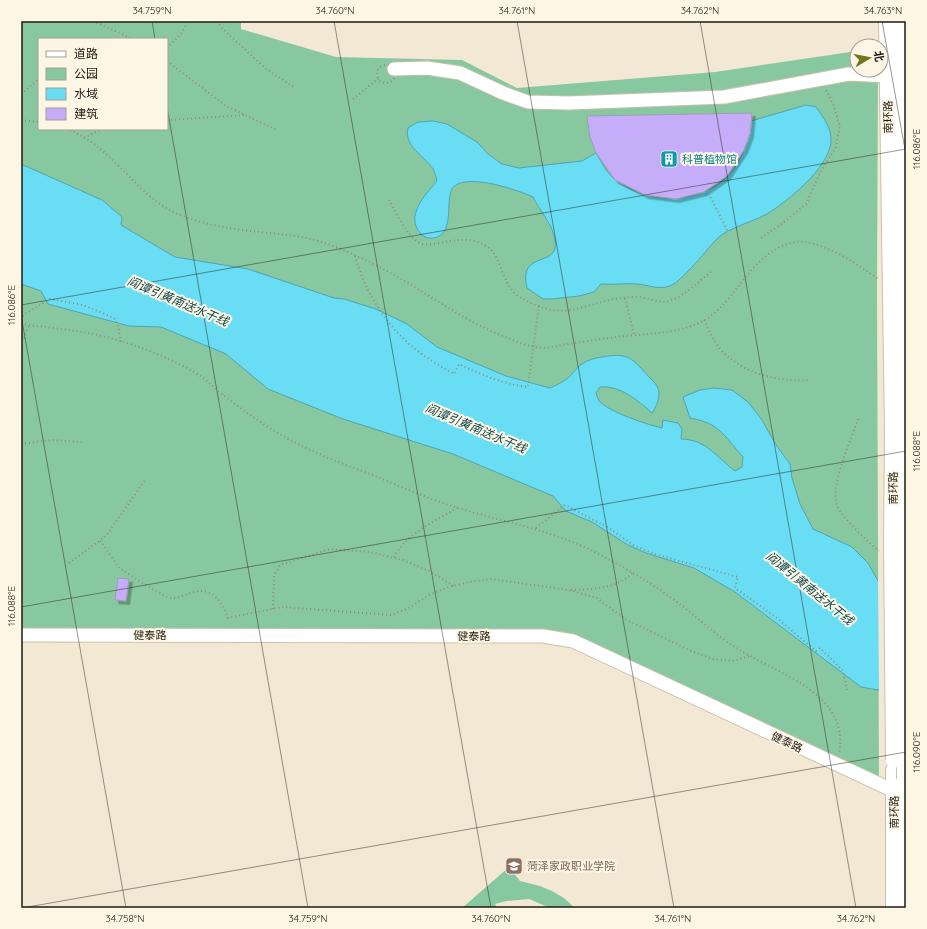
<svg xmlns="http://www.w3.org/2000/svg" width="927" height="929" font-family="Quicksand,'Noto Sans SC',sans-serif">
	<defs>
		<filter id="shadow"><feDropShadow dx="3.5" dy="3.5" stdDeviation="0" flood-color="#0004"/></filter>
	</defs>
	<rect width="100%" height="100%" fill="#f3e8d3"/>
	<!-- green -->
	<g fill="#88c8a1" fill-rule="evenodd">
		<path d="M21,21H241V29L336,57L462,60L517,88L715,72L857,51V70H878L877,294L879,785L573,641L21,635ZM39,39H167V129H39Z"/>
		<polygon points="509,867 520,881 540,886 552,891 564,898 575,908 550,908 529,899 507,901 495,904 497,908 462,908"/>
	</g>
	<!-- water -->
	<g fill="#68ddf3" stroke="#52a3b0">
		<path d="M806,105L816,107C824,118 832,129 831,142C829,168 786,203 765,215C754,221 727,229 719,237C708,247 683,281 670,286C657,290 650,285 637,284C626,283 613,285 601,284L594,292L579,296L551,299H543L527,288C517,247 564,271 554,236C551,222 539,210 533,197C518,190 463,171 452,189C445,202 455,234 434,238C430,239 423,237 421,234C404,216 426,194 437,181C436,177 435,172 433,169C423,154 404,147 408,128L418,122L433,121L447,124L477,142L488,154L502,164L519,168L582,161L596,153C602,163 607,174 616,180C649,205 697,205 727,177C741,163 749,140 751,121Z"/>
		<path d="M21,164L102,200L122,217L121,225L175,257L248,269L334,298L344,299L376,309L407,324L437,347L506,376L550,388C559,384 567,380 573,373C576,370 578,366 582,364C587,360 595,358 602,357C632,351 634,362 653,381C663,391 659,402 652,413C638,400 619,385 600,387L596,393C597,396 598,400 600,402C612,413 646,424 662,428L663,420L678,423L682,429L681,439C706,439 716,457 735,471L742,467L743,457C724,436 720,423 690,418L683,397L700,390L714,388L732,390L748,402L762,420L776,445L790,464L792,478L800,504L813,529L852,547L868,563L882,588L884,691L861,687L735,592L694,568L646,553L628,545L592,522L566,511L553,496L453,454L343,419L268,389L226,354L161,327L129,326L48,304L41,291L21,284Z"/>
	</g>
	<!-- pier -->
	<polygon fill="#f3e8d3" points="878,577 884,587 906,603 906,700 879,692"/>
	<!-- building -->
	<g fill="#c5adf9" stroke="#a19bb0" filter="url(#shadow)">
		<polygon points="752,113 750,134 744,150 727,176 704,192 676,199 645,195 615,180 596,153 590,137 587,116"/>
		<polygon points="118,578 129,579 126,601 115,600"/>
	</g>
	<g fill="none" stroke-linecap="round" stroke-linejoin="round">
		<defs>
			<g id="minor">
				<polyline points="394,69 427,68 460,73 503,93 528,102 569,103 724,97 849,74 887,76"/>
				<polyline points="21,635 543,636 573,641 894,791"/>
			</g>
			<g id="major">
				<polyline points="887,21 893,432 892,544"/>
				<polyline points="900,21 904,550"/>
				<polyline points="894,770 894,908"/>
				<polyline points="905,784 906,908"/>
			</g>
		</defs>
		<!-- minor casing -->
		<use href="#minor" stroke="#cac0ac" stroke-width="15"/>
		<!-- major casing -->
		<use href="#major" stroke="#cac0ac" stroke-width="18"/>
		<!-- path -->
		<g stroke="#928a7b" stroke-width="2" stroke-dasharray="1 3" stroke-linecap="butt">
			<polyline points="93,21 133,39"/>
			<polyline points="217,21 222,28 265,68 295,88"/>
			<path d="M167,48C175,40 185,32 187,21"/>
			<polyline points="167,61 226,106 277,130"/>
			<circle cx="386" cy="74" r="9"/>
			<polyline points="21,94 39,79"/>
			<polyline points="353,99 379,78"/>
			<polyline points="21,120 39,122"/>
			<polyline points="167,120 246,115"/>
			<path d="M66,129C113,145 135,196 178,214C216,230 256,231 295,236C317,239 337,247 356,256C409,278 452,316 505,337C518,342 531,348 545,348C552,348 560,345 568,344C581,342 595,340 608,338C640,333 674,336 703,321C721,311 732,294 744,279C757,263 774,245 796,242C820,239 859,265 878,279"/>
			<polyline points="84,138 102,129"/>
			<polyline points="707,190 728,232"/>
			<path d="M389,200C397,213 405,233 418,242C430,251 460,231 485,245C503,256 501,283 517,295C569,329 586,297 636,297C646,297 660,304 669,301C684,297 699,281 711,272"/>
			<polyline points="761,238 783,223 806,204 820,173 836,147 840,126 833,104 826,90"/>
			<path d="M355,256C365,292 387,328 418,351C429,360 442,367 454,374L459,364C482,375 503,384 528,387L539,305"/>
			<polyline points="625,298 634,335"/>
			<path d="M704,320C709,331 714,343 723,352C745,374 778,382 809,380"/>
			<path d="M21,324C43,327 66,329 88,333C122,339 175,358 203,378C210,383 215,389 222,394C250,416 282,438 315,452C334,461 354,468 373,475C401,487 429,499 458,508C504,522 551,530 595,552C624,567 655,585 681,605C700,620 717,636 738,649C777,674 851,693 839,754"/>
			<polyline points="21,324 23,315 50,299 83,305 114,318 118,326 121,342"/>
			<polyline points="21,341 24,338 29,325"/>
			<path d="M858,419C851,441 830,484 837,505C842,518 868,542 879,551"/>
			<polyline points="21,444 51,440 83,442"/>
			<polyline points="536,528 565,505 609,528 633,545 654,554 738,577 735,588 777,618 816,651 820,648 843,671 847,690"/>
			<path d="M100,541C107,549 113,560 120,568C126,573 160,594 167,597C178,600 183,595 193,592C213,587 222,602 228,618L282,607L391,615L407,609L429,595L449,587L469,582L491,579L569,590L597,598L625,619L691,651L713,659L734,661L749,656"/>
			<path d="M394,557C406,534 435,521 457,508"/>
			<polyline points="69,563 106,536 145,480"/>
			<path d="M571,590C592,589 617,589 632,573"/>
			<polyline points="273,609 274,575 280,565 330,549 370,552 403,560 429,571 454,586"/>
		</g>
		<!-- minor -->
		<use href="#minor" stroke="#fff" stroke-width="13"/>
		<!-- major -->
		<use href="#major" stroke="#fff" stroke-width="16"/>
		<defs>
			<g id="major-bridge">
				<polyline points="892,544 894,760"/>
				<polyline points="904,550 905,779"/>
			</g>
		</defs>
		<!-- major-bridge casing -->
		<use href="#major-bridge" stroke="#cac0ac" stroke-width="18" stroke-linecap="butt"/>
		<!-- major-bridge -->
		<use href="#major-bridge" stroke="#fff" stroke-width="16"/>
	</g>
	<!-- ticks -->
	<path fill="none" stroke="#1f1b13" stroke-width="1" stroke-opacity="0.45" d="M152,21L155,39M334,21L491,908M517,21L674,908M700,21L856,908M882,21L906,155M167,107L308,908M21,305L906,149M21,315L126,908M21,607L906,451M22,908L906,752"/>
	<!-- icons -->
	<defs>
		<symbol id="building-square" viewBox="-11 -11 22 22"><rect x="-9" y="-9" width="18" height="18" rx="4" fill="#0f9aa8" stroke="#fef6e5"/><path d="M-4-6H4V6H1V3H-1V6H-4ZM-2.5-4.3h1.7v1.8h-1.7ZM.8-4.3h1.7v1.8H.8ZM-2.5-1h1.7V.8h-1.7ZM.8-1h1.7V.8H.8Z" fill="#fff"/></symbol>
		<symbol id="university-square" viewBox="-11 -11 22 22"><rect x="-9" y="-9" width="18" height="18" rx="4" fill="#8d6e63" stroke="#fef6e5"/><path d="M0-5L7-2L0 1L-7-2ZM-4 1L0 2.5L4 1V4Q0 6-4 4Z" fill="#fff"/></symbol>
	</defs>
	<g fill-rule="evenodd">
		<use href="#building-square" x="659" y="149" width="20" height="20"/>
		<use href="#university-square" x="504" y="856" width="20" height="20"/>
	</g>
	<g text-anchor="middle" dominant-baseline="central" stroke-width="4" stroke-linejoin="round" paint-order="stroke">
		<!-- street labels -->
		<g font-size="11" fill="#1f1b13" stroke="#fef6e5">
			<text transform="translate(888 117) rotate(-91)">南环路</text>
			<text transform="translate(893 488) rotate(-90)">南环路</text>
			<text x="150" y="635">健泰路</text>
			<text x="474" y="636">健泰路</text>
			<text transform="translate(787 742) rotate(25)">健泰路</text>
			<text transform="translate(894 812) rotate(-90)">南环路</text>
		</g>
		<!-- culture labels -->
		<g font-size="11" fill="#0d838f" stroke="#fef6e5" text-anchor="start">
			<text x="682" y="159">科普植物馆</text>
		</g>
		<!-- education labels -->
		<g font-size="11" fill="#785e54" stroke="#fef6e5" text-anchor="start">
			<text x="527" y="866">菏泽家政职业学院</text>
		</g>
		<!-- water labels -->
		<g font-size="12" font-style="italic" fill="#043d47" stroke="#fef6e5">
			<text transform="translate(178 301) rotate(23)">阎谭引黄南送水干线</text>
			<text transform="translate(476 428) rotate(23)">阎谭引黄南送水干线</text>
			<text transform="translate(810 588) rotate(39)">阎谭引黄南送水干线</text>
		</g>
	</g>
	<!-- border -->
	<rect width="927" height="929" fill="none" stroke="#fef6e5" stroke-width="44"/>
	<!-- legend -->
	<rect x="38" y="38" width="130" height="92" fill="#fef6e5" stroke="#a59e91"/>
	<rect x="46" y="51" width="20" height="6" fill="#ffffff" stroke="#a59e91"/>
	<text x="74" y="58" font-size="12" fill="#1f1b13">道路</text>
	<rect x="46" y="68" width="20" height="12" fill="#88c8a1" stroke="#a59e91"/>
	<text x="74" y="78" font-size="12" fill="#1f1b13">公园</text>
	<rect x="46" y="88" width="20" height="12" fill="#68ddf3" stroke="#a59e91"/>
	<text x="74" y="98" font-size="12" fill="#1f1b13">水域</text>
	<rect x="46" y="108" width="20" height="12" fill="#c5adf9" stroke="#a59e91"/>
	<text x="74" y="118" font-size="12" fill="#1f1b13">建筑</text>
	<!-- north arrow -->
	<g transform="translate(869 58) rotate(80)"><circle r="19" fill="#fef6e5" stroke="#a59e91"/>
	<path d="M0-3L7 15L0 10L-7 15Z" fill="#70771f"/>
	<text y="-6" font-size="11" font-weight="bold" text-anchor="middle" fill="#1f1b13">北</text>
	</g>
	<rect x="22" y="22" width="883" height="885" fill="none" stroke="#1f1b13" stroke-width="1.5"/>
	<g font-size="10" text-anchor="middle" fill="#1f1b13">
		<text x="152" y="14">34.759°N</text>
		<text x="335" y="14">34.760°N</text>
		<text x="517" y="14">34.761°N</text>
		<text x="700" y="14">34.762°N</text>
		<text x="883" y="14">34.763°N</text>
		<text transform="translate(916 149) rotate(-90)" y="4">116.086°E</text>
		<text transform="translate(11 305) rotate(-90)" y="4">116.086°E</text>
		<text transform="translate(916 451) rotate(-90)" y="4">116.088°E</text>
		<text transform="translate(11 606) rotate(-90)" y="4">116.088°E</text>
		<text transform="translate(916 752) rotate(-90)" y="4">116.090°E</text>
		<text x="125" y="922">34.758°N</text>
		<text x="308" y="922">34.759°N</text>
		<text x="491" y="922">34.760°N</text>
		<text x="673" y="922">34.761°N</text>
		<text x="856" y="922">34.762°N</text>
	</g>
</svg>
